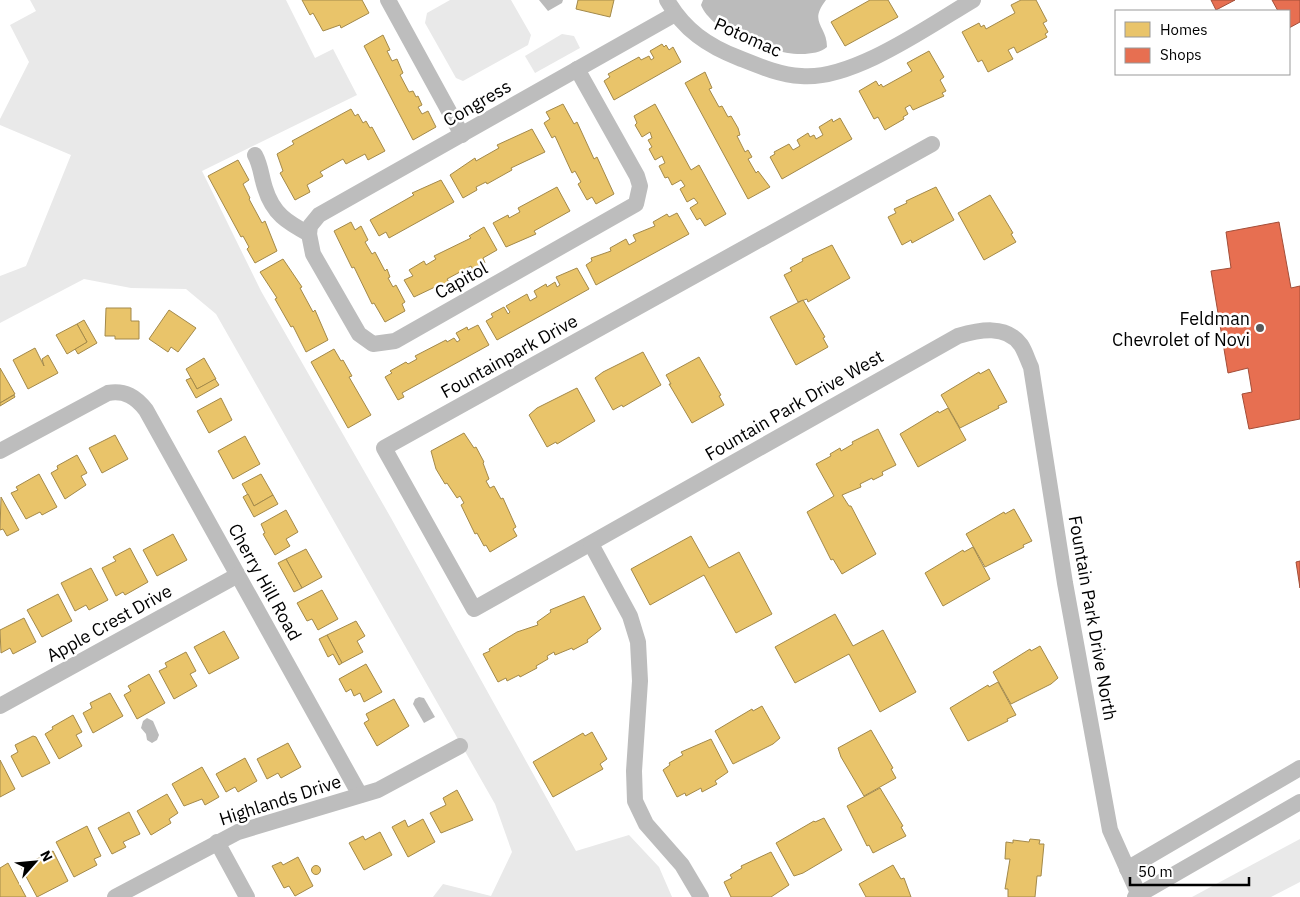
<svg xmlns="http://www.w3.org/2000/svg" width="1300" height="897" font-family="'IBM Plex Sans',sans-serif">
	<rect width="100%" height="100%" fill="#fff"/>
	<!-- green -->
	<g fill="#e9e9e9">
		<polygon points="30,0 286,0 315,58 333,49 357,95 202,171 261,291 391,518 576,851 629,835 659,867 672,897 433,897 443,884 491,896 512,852 495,804 216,314 186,289 131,288 84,279 0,323 0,276 26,266 71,155 0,125 0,119 29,62 10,25 36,11"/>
		<polygon points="450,0 511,0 531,35 528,45 463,81 456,78 425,23 427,13"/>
		<polygon points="562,34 574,36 580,48 535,73 525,56"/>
		<polygon points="1300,839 1300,882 1271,897 1192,897"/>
	</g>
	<!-- water -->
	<g fill="#bbb">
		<polygon points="539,0 563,0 562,3 548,11"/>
		<path d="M703,0H826C808,23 827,25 827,47C816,57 787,55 774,49C763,45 755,35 744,31C739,29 734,31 729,30C718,28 704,14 701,5Z"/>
		<polygon points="419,697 424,698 435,717 424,723 413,704 415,699"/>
		<polygon points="147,718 153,721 159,735 157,740 152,743 147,740 146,734 141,728 143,721"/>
	</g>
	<!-- homes -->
	<g fill="#e9c46a" stroke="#a3894a">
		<polygon points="302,0 362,0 369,13 341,28 340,25 323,31 313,13 310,15"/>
		<polygon points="578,0 614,0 610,17 576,9"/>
		<polygon points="870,0 888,0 898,17 845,46 831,22"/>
		<polygon points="1021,0 1036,0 1047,21 1043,23 1048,32 1045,34 1047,37 1017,53 1014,47 1008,50 1013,59 988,72 982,60 978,62 962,32 979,23 981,27 984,25 986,29 1015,13 1011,5"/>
		<polygon points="383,35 390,50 387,51 392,61 397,59 403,73 400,75 409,92 413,91 416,97 418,96 422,105 418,107 422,114 428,111 436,127 413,140 364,46"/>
		<polygon points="662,44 664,47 666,45 669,50 673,47 681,62 614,100 604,81 610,77 608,74 639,57 641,60 649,56 651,60 654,58 650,51"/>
		<polygon points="929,51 944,77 940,80 946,91 942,93 944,96 913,110 910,105 905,108 908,114 903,117 904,119 885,130 878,117 874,119 859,91 876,81 879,86 881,84 883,87 912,71 907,63"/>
		<polygon points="705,72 712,88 709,89 719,107 722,106 728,117 731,116 738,128 740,135 737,136 745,152 748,150 752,157 748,159 756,173 758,171 770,187 748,199 685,83"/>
		<polygon points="563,104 574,124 577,122 594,159 597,157 614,194 596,204 592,197 587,200 578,184 581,182 575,171 572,173 555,136 552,138 544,123 550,119 546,112"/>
		<polygon points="655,104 691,170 699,165 726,214 705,226 700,218 697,220 690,208 698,203 694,198 687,202 680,189 685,186 681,180 672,185 668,177 665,178 659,166 665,163 662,156 655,160 649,149 652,147 648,140 652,138 650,132 642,137 635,125 637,123 634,116"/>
		<polygon points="351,109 355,116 358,114 363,123 366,121 370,128 372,127 385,151 368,160 365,154 346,164 343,159 320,172 323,176 307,185 310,192 295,200 280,173 283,171 277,154 294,144 292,141"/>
		<polygon points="840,118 852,139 782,179 770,157 775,154 774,152 789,144 793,150 800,146 797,140 808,133 810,137 814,135 816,139 823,135 819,127 832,119 833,122"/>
		<polygon points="532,129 545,152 511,168 512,170 487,184 486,182 476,187 477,190 463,198 450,175 475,158 476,161 499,148 497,145"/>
		<polygon points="238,160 249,180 243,184 250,198 249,199 262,223 265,221 277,251 255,263 247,249 249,247 243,236 241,237 208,176"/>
		<polygon points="441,180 454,202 389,238 386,232 379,236 370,220 414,195 412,193"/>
		<polygon points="557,187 570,211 534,231 536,234 506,247 493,223 508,215 509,218 520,212 518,208"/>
		<polygon points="936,187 954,220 912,243 911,240 902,245 888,217 896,213 894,209 907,203 906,201"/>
		<polygon points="990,195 1013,233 1011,234 1016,242 984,260 958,213"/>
		<polygon points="677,213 689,234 596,285 586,265 592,261 591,258 611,251 610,248 626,239 629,245 636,241 633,235 655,226 653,222 667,214 669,217"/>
		<polygon points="351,222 355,230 361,226 368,240 365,242 372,254 375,252 385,271 387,269 390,277 388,278 393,287 396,285 405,302 402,304 405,311 385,322 374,303 372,304 354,267 352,268 334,231"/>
		<polygon points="484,227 497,250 483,258 485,263 473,270 471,266 447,279 449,282 436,290 435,287 414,297 404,280 413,276 409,270 424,261 426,265 436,259 434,256 471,238 469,236"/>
		<polygon points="832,245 850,278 808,302 807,299 798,302 784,275 792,271 790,268 803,261 802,259"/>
		<polygon points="283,259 302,287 300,288 313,312 315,310 328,340 306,352 293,326 291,327 275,299 277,298 260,272"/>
		<polygon points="577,268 589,289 497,340 486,321 493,317 491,314 504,307 508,314 510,312 506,306 527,294 530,301 537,297 534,291 546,284 547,287 555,282 557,287 560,285 556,277"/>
		<polygon points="803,300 825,337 823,338 828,347 796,365 770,317"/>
		<polygon points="106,308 131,308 131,321 139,321 139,339 115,339 115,336 105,336"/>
		<polygon points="169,310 196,328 178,352 171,347 168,352 149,339"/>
		<polygon points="84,320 97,343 78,354 75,349 87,342 77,324"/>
		<polygon points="77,324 87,342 67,354 56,335"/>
		<polygon points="478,325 489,345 402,393 404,397 398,400 385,377 392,373 390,371 406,362 408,364 417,359 415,356 446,340 447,342 454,338 457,342 460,340 456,333 467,327 468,330"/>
		<polygon points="35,348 44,366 42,359 48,355 58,373 28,389 13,360"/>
		<polygon points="334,349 341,361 343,360 352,376 349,377 371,415 348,428 311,362"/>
		<polygon points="643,352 661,385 623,407 622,405 613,410 595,378 603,372"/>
		<polygon points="699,357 721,395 719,396 724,405 692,423 669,384 671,384 666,375"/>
		<polygon points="204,358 216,379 197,389 186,369"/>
		<polygon points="0,368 15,394 0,403"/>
		<polygon points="989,369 1007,402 998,406 999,408 960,428 941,395 979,372 980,374"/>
		<polygon points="191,378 197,389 215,379 219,385 196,398 186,380"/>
		<polygon points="577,388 595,421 557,444 556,442 547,447 529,415 537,408"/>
		<polygon points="14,395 15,397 0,406 0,403"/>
		<polygon points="221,398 232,420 209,433 197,411"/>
		<polygon points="948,408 966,440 918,467 900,434 938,411 939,413"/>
		<polygon points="878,429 896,465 882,472 883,475 873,480 872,478 860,484 861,487 842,495 849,506 851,506 876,554 842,574 833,559 831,560 807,512 834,496 816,464 831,456 830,454 840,448 841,451 853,444 852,442"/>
		<polygon points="464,433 474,448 476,447 484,462 483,463 489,479 486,481 490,488 494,486 501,499 503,498 516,527 513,529 517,536 490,552 486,545 484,546 477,533 475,534 461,505 464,503 460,496 457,498 447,483 445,484 436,469 431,451"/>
		<polygon points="115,435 128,459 102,473 89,448"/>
		<polygon points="245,436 260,464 233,479 218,451"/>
		<polygon points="77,455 87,473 81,476 86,485 65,499 51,473 58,469 57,466"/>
		<polygon points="39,474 57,507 42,515 40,512 26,519 11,493 18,490 16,487"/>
		<polygon points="261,474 273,495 254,506 242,484"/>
		<polygon points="248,494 254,506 273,495 278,504 254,517 243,497"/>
		<polygon points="1,497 19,530 7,536 3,529 0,530"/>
		<polygon points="1014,509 1032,541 1023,545 1024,547 985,567 966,534 1004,512 1005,514"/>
		<polygon points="286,510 298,532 286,539 290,546 275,555 263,534 265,533 261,524"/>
		<polygon points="173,534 187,560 157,576 143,550"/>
		<polygon points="691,536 709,568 739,552 772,614 736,633 704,575 650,605 631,569"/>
		<polygon points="973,547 990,579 943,606 925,573 963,550 964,552"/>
		<polygon points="130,548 148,582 125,595 123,592 116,596 102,568 116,561 113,557"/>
		<polygon points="306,549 322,577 302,588 286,559"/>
		<polygon points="286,559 302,588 294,592 278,563"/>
		<polygon points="91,568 108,600 89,610 86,605 75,611 61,583"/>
		<polygon points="322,590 338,619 318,630 312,619 307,621 297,603"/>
		<polygon points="58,594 72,621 42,637 27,610"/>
		<polygon points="584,596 601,629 587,640 588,642 573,650 572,648 555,655 554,652 547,656 548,659 536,666 537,668 520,677 519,675 507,681 506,678 498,682 483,654 490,651 489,649 517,632 538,625 537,622 551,612 550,610"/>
		<polygon points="835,614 853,646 883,630 916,692 880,712 849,654 795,683 775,647"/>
		<polygon points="24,618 36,642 13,654 10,648 1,653 0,630"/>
		<polygon points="356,621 365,636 357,641 363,652 342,663 327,635"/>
		<polygon points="224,631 239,658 209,674 194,647"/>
		<polygon points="327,635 342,663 339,665 333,654 328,657 319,639"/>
		<polygon points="1040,646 1058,678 1051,684 1011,704 993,672 1030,649 1031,651"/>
		<polygon points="186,652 196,671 190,674 197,686 174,699 159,671 167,667 165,663"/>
		<polygon points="366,664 382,692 364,702 360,693 354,696 351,689 346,692 339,679"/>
		<polygon points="149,674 165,703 137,719 124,695 131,691 128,686"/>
		<polygon points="998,682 1016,715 1007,719 1008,721 968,741 950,708 988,685 989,687"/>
		<polygon points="110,693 123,716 93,733 83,713 92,708 90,703"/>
		<polygon points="394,699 409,726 377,746 364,723 369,720 366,714"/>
		<polygon points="762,706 780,738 773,744 733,764 715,731 752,709 753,711"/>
		<polygon points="73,715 82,732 76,735 82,746 59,759 45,734 53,729 52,727"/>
		<polygon points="871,730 893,768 891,769 896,778 864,796 841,757 838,748"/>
		<polygon points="592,732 607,759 600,764 603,769 553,797 533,762 583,733 585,736"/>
		<polygon points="33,736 36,737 50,763 22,777 11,756 18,752 15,745"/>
		<polygon points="711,739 728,772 715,781 717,784 702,792 701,788 686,796 685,793 677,797 663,770 670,765 669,763 683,755 681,752"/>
		<polygon points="288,743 301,767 281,778 278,773 267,779 257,759"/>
		<polygon points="245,758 257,781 238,792 235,787 226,792 216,774"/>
		<polygon points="0,760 15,789 0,797"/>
		<polygon points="202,767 219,797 205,805 202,799 184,806 172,784"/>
		<polygon points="880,788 903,826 901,827 906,836 873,853 869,845 867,846 847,806"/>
		<polygon points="457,790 473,820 441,833 430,813 446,805 443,798"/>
		<polygon points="167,794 178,813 169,819 171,823 151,835 137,811"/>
		<polygon points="129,812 140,834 123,842 126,847 112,854 98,828"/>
		<polygon points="824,818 842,850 803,873 794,876 776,843 814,821 815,822"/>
		<polygon points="423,819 435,842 408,857 392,827 405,820 408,827"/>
		<polygon points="87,826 101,856 94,859 97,865 74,877 56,842"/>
		<polygon points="380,832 392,855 364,870 349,843 363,836 365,840"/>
		<polygon points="1030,839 1040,840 1039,844 1044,844 1041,876 1037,876 1035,897 1008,897 1008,889 1005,889 1010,859 1005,859 1006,842 1013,843 1013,840 1029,842"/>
		<polygon points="53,851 68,881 37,897 21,867"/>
		<polygon points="771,852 789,885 771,897 731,897 724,882 732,878 730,875 742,868 741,866"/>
		<polygon points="298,857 313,886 295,896 289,886 284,888 272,866 281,862 283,865"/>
		<polygon points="8,863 26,897 0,897 0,868"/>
		<polygon points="893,865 901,879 904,878 911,897 866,897 859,884"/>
		<circle cx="316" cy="870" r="4.5"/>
	</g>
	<!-- shops -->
	<g fill="#e76f51" stroke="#a24e39">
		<polygon points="1211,0 1235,0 1216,10"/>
		<polygon points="1272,0 1300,0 1300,22 1289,28 1289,11 1278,11"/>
		<polygon points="1279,222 1291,288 1300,286 1300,419 1249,429 1242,394 1252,392 1248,368 1228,373 1211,271 1231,268 1226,232"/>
		<polygon points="1300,561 1300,588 1296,562"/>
	</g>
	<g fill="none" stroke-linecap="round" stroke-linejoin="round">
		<!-- minor -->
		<g stroke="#bdbdbd" stroke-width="16">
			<polyline points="388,0 462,135"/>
			<path d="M667,0C684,30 708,46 739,58C759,66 780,75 801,76C852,81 929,26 973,0"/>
			<path d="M932,144L384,448L474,609L958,336C979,330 1006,324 1021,345C1025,351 1028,361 1031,367L1065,583L1110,830L1139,895"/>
			<path d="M255,155C261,166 261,176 265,188C273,214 287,222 309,234L313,254L359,334L373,344L395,341L636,204L640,186L637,176L577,69"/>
			<polyline points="309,234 310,226 319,215 675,14"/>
			<path d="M0,451L108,393C125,390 136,397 146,410L360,795"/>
			<polyline points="591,544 630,616 638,642 640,681 634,771 635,801 646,824 682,865 701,897"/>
			<polyline points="0,706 238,575"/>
			<polyline points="217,842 247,897"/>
			<polyline points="1127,869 1300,768"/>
			<polyline points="115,897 238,832 378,790 460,746"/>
			<polyline points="1135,897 1300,802"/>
		</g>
	</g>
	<!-- markers -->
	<circle fill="#595959" stroke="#fff" stroke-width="2" cx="1260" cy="328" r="5"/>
	<g text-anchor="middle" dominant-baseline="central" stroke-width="5" stroke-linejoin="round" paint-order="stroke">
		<!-- street labels -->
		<g font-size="18" fill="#000" stroke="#fff">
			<text transform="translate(748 37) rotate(24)">Potomac</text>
			<text transform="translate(477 103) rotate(-30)">Congress</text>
			<text transform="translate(461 280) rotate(-29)">Capitol</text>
			<text transform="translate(509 356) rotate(-29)">Fountainpark Drive</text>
			<text transform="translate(794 405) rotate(-30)">Fountain Park Drive West</text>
			<text transform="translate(265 582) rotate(61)">Cherry Hill Road</text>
			<text transform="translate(1093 618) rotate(80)">Fountain Park Drive North</text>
			<text transform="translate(109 623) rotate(-29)">Apple Crest Drive</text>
			<text transform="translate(280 800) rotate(-18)">Highlands Drive</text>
		</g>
		<!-- poi labels -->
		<g font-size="18" fill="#000" stroke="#fff" text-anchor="end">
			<text x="1250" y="318">Feldman<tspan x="1250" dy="21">Chevrolet of Novi</tspan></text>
		</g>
	</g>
	<!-- legend -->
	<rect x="1115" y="10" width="175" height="65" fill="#ffffff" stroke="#999999"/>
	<rect x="1125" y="22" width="25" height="15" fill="#e9c46a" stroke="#999999"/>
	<text x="1160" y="35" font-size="15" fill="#000000">Homes</text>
	<rect x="1125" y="48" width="25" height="15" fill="#e76f51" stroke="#999999"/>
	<text x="1160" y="60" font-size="15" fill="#000000">Shops</text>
	<!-- north arrow -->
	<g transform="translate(35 862) rotate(63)" stroke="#ffffff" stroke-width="4" paint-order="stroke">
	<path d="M0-4L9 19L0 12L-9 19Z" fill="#000000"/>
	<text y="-8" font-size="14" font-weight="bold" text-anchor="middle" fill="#000000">N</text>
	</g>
	<!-- scale -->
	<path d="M1130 877v8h119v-8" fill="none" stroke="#000000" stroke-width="2.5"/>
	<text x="1138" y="877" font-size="15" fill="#000000" stroke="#ffffff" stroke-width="4" paint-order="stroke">50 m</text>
</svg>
